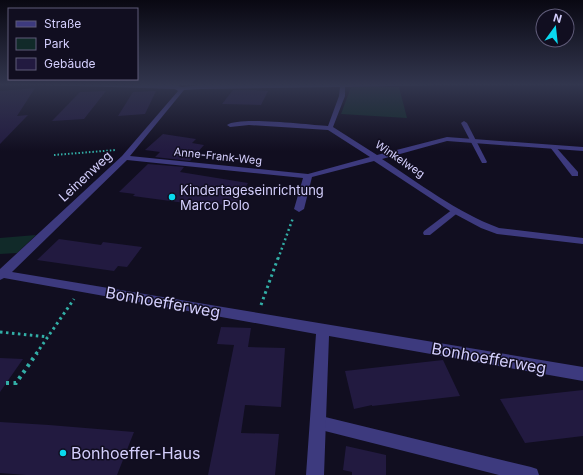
<svg xmlns="http://www.w3.org/2000/svg" width="583" height="475" font-family="Inter,sans-serif">
	<rect width="100%" height="100%" fill="#110e20"/>
	<!-- green -->
	<g fill="#112a29">
		<polygon points="351,87 399,87 407,118 341,114"/>
		<polygon points="36,235 17,253 0,254 0,238"/>
	</g>
	<!-- building -->
	<g fill="#221a40">
		<polygon points="35,88 17,116 28,115 0,144 0,91"/>
		<polygon points="233,90 253,90 268,91 261,105 222,104"/>
		<polygon points="106,91 84,119 52,121 80,92"/>
		<polygon points="156,91 145,114 118,116 133,92"/>
		<polygon points="163,134 196,139 192,143 204,145 190,161 155,157 160,152 145,150"/>
		<polygon points="148,164 184,167 180,172 248,183 235,206 217,204 215,207 133,196 135,194 119,192"/>
		<polygon points="59,239 101,245 103,242 142,247 127,267 118,266 114,271 37,260"/>
		<polygon points="221,327 251,328 248,347 285,348 281,407 245,405 241,433 279,434 275,475 208,475 234,345 217,344"/>
		<polygon points="0,358 23,359 0,392"/>
		<polygon points="443,360 460,396 372,406 372,405 354,409 345,371"/>
		<polygon points="583,390 583,436 525,443 500,399"/>
		<polygon points="0,422 49,425 134,432 117,475 26,475 0,473"/>
		<polygon points="346,446 386,455 386,475 352,475 352,472 343,470"/>
	</g>
	<g fill="none" stroke-linecap="round" stroke-linejoin="round">
		<!-- path-far3 -->
		<polyline stroke="#32aea6" stroke-width="2" stroke-dasharray="1.5 2" stroke-linecap="butt" points="54,155 116,150"/>
		<!-- path-far2 -->
		<polyline stroke="#32aea6" stroke-width="2.5" stroke-dasharray="2 3" stroke-linecap="butt" points="278,259 293,218"/>
		<!-- path-far1 -->
		<g stroke="#32aea6" stroke-width="3" stroke-dasharray="2.5 3.5" stroke-linecap="butt">
			<polyline points="261,305 278,258"/>
			<polyline points="0,332 48,337"/>
			<polyline points="36,354 74,299"/>
		</g>
		<!-- path -->
		<polyline stroke="#32aea6" stroke-width="4" stroke-dasharray="3 4.5" stroke-linecap="butt" points="6,383 16,383 37,353"/>
		<!-- lane -->
		<g fill="#3d3a7e" fill-rule="evenodd">
			<polygon points="464,121 467,123 487,162 486,163 482,163 461,123"/>
			<polygon points="550,145 554,145 578,172 578,176 572,176 550,147"/>
			<polygon points="453,209 459,209 460,211 430,235 424,235 423,233 424,231"/>
			<polygon points="317,415 531,467 537,469 539,475 499,475 317,429 312,427 310,422 312,417"/>
		</g>
		<!-- street -->
		<path fill="#3d3a7e" fill-rule="evenodd" d="M43,84L176,85L182,87L201,85L436,84L434,85L345,87V96L333,127L377,155L447,137L583,147V151L447,141L382,159C419,183 456,212 499,228L583,238V244L497,234L481,228L453,213L374,161L312,177L304,209L299,212L294,209L303,178L127,160L12,272L583,367V381L329,336L324,475H306L316,334L4,278L0,280V269L122,156L178,91L175,89L45,85ZM340,87L339,96L328,126C309,125 239,116 227,125L230,127L249,125L328,130L370,157L308,174L130,156L184,90L201,89Z"/>
	</g>
	<!-- sky -->
	<linearGradient id="sky" x2="0" y2="1"><stop stop-color="#090812"/><stop offset="0.56" stop-color="#32364e"/><stop offset="1" stop-color="#32364e" stop-opacity="0"/></linearGradient>
	<rect width="583" height="151" fill="url(#sky)"/>
	<!-- markers -->
	<g fill="#09d9ef" stroke="#110e20" stroke-width="1.5">
		<circle cx="172" cy="197" r="4"/>
		<circle cx="63" cy="453" r="4"/>
	</g>
	<g text-anchor="middle" dominant-baseline="central" stroke-width="3" stroke-linejoin="round" paint-order="stroke">
		<!-- far-street labels -->
		<g font-size="11" fill="#d4cffd" stroke="#110e20">
			<text transform="translate(218 156) rotate(6)">Anne-Frank-Weg</text>
			<text transform="translate(400 159) rotate(34)">Winkelweg</text>
		</g>
		<!-- street labels -->
		<g font-size="13" fill="#d4cffd" stroke="#110e20">
			<text transform="translate(85 176) rotate(-43)">Leinenweg</text>
		</g>
		<!-- poi labels -->
		<g font-size="13" fill="#d4cffd" stroke="#110e20" text-anchor="start">
			<text x="180" y="190">Kindertageseinrichtung<tspan x="180" dy="15">Marco Polo</tspan></text>
		</g>
		<!-- near-street labels -->
		<g font-size="16" fill="#d4cffd" stroke="#110e20">
			<text transform="translate(163 302) rotate(10)">Bonhoefferweg</text>
			<text transform="translate(489 358) rotate(10)">Bonhoefferweg</text>
		</g>
		<!-- near-poi labels -->
		<g font-size="16" fill="#d4cffd" stroke="#110e20" text-anchor="start">
			<text x="71" y="453">Bonhoeffer-Haus</text>
		</g>
	</g>
	<!-- legend -->
	<rect x="8" y="8" width="130" height="72" fill="#110e20" stroke="#5f5b78"/>
	<rect x="16" y="21" width="20" height="6" fill="#3d3a7e" stroke="#5f5b78"/>
	<text x="44" y="28" font-size="12" fill="#d4cffd">Straße</text>
	<rect x="16" y="38" width="20" height="12" fill="#112a29" stroke="#5f5b78"/>
	<text x="44" y="48" font-size="12" fill="#d4cffd">Park</text>
	<rect x="16" y="58" width="20" height="12" fill="#221a40" stroke="#5f5b78"/>
	<text x="44" y="68" font-size="12" fill="#d4cffd">Gebäude</text>
	<!-- north arrow -->
	<g transform="translate(555 28) rotate(15)"><circle r="19" fill="#110e20" stroke="#5f5b78"/>
	<path d="M0-3L7 15L0 10L-7 15Z" fill="#09d9ef"/>
	<text y="-6" font-size="11" font-weight="bold" text-anchor="middle" fill="#d4cffd">N</text>
	</g>
</svg>
